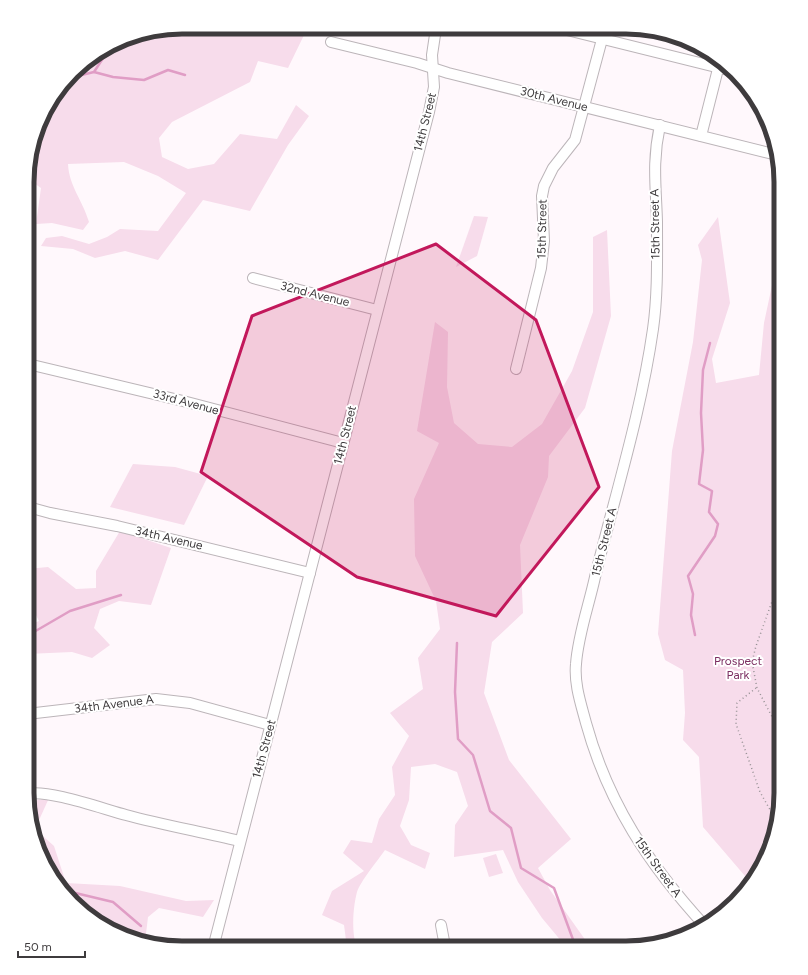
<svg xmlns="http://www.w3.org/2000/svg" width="808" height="975" font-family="Figtree,sans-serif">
	<rect width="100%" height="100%" fill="#fff8fc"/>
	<!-- green -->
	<g fill="#f7dceb">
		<path d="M182,27H288L306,31L288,68L258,61L250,82L172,122L159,138L162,157L188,169L214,164L240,134L277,139L296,105L309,116L288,145L250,211L203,200L158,260L125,251L95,258L73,249L41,246L46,238L62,236L89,244L107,237L120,229L158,231L186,193L158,176L124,162L68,164C69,186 83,201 89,222L83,230L52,223L36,224L41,188L28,179V162L48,105L80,65L132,35Z"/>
		<polygon points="474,216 488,217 477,256 456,267"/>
		<polygon points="718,217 730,303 712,359 716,383 759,375 764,323 781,243 781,803 773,843 755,879 751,883 703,827 699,757 683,740 685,713 683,670 665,660 658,634 672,451 693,342 702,260 698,245"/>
		<path d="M607,230L611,316L585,408L549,456L548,477L520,545L523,613L492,642L484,693L509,760L571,839L538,868L550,890L591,948H567L542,918L518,882L503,850L454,857L455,825L468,806L457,772L435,764L411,767L409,800L400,826L411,845L430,853L425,869L385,850C378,860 360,882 357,892C353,907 351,933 357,948H347L344,925L322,915L332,891L364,871L343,853L351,840L372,843L379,819L395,795L392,767L409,736L390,713L423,689L418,658L440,629L436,601L415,556L414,499L439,443L417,431L435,322L448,332L447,387L454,423L478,444L512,447L542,424L572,371L593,312V237Z"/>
		<polygon points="133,464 175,467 208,476 184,525 110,507"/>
		<polygon points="120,531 171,548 151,605 119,601 100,609 94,628 110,645 92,658 72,652 27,654 27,626 39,621 32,607 27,569 48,567 76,589 96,588 96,571"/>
		<polygon points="49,798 35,829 54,846 66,883 120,886 186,901 214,900 203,917 159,908 148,917 145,942 132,940 96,922 48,871 32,833 28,802"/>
		<polygon points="496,854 503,873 489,877 483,858"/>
	</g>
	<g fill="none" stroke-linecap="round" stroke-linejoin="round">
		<!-- stream -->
		<g stroke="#e09dc5" stroke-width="2.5">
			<polyline points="94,72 113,77 144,80 168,70 185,75"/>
			<polyline points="69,78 94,72 109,49"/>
			<polyline points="695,635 691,615 693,594 688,576 715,536 718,524 709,512 712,491 699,484 703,450 701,413 703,370 710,343"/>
			<polyline points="27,636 70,611 121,595"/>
			<polyline points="457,643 455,692 458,739 473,755 490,811 511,828 521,868 554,888 575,945 578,948"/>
			<polyline points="67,891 113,902 141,926"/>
		</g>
		<defs>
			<g id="minor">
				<polyline points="559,28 728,70"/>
				<polyline points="331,42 417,63 448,73 777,155"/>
				<path d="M660,125C652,162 656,186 657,222C657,257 658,294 653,329C641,413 615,495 595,577C589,605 578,635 576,664C574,684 581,704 586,723C608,803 649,865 705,926"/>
				<polyline points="701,136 720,61"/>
				<polyline points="253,278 377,310"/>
				<polyline points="28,364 183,401 343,443"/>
				<polyline points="516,369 541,268 544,241 542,196 544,186 553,168 575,140 605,28"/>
				<polyline points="28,507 50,513 117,526 310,573"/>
				<polyline points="27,714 156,699 190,703 270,725"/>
				<path d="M27,794C48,789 103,809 126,815C163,825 202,832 239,841"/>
				<polyline points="441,925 444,941 448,948"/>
				<polyline points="213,948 429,112 434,87 432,55 436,28"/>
			</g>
		</defs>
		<!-- minor casing -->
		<use href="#minor" stroke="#bcb5b9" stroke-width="12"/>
		<!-- path -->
		<g stroke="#979295" stroke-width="1.5" stroke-dasharray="1 3" stroke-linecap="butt">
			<polyline points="756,688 737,703 736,724 760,792 777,822"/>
			<polyline points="781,734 757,688 752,662 756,646 778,585 775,407 781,373"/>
		</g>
		<!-- minor -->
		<use href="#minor" stroke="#fff" stroke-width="10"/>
	</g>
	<!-- marked area -->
	<path fill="#c2185b" fill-opacity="0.2" stroke="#c2185b" stroke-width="3" stroke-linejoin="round" d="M436,244L536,320L599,487L496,616L357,577L201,472L252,316Z"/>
	<g text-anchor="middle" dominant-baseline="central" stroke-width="4" stroke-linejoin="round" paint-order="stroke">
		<!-- street labels -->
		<g font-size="12" fill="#3e3b3d" stroke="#fff">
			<text transform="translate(554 99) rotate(14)">30th Avenue</text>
			<text transform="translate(425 122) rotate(-76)">14th Street</text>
			<text transform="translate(655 224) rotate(-91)">15th Street A</text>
			<text transform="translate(542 229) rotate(-89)">15th Street</text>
			<text transform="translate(315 294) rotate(14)">32nd Avenue</text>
			<text transform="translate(186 402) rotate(15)">33rd Avenue</text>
			<text transform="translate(345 435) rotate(-76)">14th Street</text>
			<text transform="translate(169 538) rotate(13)">34th Avenue</text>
			<text transform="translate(604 542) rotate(-76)">15th Street A</text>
			<text transform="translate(114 704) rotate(-7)">34th Avenue A</text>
			<text transform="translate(264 749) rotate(-75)">14th Street</text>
			<text transform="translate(658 867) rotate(54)">15th Street A</text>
		</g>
		<!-- park labels -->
		<g font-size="12" fill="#7b2e61" stroke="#fff">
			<text x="738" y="661">Prospect<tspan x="738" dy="14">Park</tspan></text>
		</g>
	</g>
	<!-- crop -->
	<path d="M0 0H808V975H0ZM182 34H626A148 148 0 0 1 774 182V793A148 148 0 0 1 626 941H182A148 148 0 0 1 34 793V182A148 148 0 0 1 182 34Z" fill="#fff" fill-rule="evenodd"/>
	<path fill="none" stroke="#3e3b3d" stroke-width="5" d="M182 34H626A148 148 0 0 1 774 182V793A148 148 0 0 1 626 941H182A148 148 0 0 1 34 793V182A148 148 0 0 1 182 34Z"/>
	<!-- scale -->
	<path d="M18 951v6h67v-6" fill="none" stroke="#3e3b3d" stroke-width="2"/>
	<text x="24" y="951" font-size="12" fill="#3e3b3d" stroke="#ffffff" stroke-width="3" paint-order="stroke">50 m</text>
</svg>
